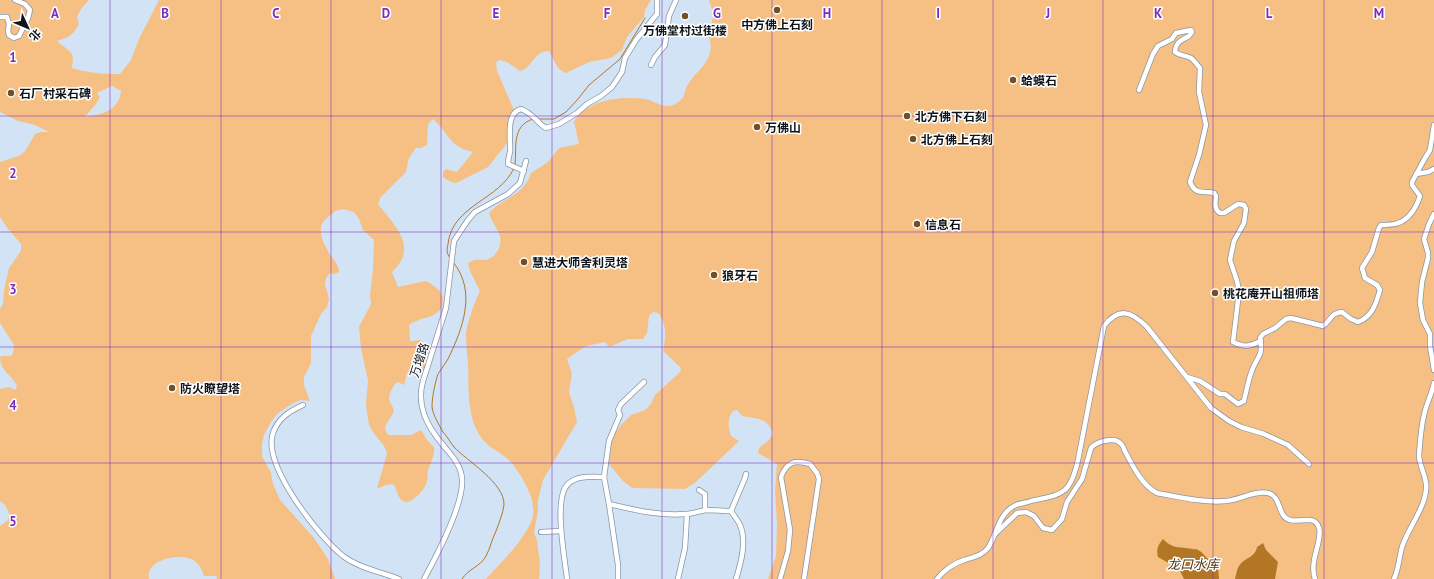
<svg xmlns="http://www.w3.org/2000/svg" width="1434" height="579" font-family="'PT Sans','Noto Sans SC',sans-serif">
	<rect width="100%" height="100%" fill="#d2e3f5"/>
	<!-- green -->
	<g fill="#f6c084" fill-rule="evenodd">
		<path d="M0,0H89L81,9L77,17L79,24L74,32L68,37L57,41C62,46 73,51 73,58C73,61 72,65 72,68C87,73 104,74 120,74L131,60L139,39L159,0H651L645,10L644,17L627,37L622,50L611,58L589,62L566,73C556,70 554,59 549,51C533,51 533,68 520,71L507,62L500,60L496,62L497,71L514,110L513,127L508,142L488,167L456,183L451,182L443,177V172L446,169L457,172L473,152C448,146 450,134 433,119L428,124L427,145L421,148H416L409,158L406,172L380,198L378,204C395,226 419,247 392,272L398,287L425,281L430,283L440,291L443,298L442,308C430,321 421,316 409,325L410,341L421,340L420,357L425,359V372L421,366L416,363L407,373L404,385L398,382C394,384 394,386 392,389C384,403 396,405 393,413C390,420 380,428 389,435H411L421,430L427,440L434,447C435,458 430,462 428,471C427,475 428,480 426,484C424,490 413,503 405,502C397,500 398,489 393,484L386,485L377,489L387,453L384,446L373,432L369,425L366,405L368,380L361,349L359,327L371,304L370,296L373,268L374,240L363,230L359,219L354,212L343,209L335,211C332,216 325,217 322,224C318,233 325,247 331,256C335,262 339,265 339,272L334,274L330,273L326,278L325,284L329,299L327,307L321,314L311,336V363L304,377V385L310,401L301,400L293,403L277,414L271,422L264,435L262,444V456L271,473L273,484L280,500L314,538L328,559L335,579H217L216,576H204C202,569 198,562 191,559C177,553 145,560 149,579H0V526L7,521L10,515L5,505L0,501V389L9,387L15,390L17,386C12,374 0,372 0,357L2,356H11L13,353L14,345L0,323V309L3,304L4,290L9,268L21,251V244L8,229L0,217V162L21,155L26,150L35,134L41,132H49L35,125L18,121L0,112ZM112,86L121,91C119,111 102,114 85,117C90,110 96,106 100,97L97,93Z"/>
		<path d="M709,0H1434V579H768L776,556L777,524L775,491L777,464L758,453L759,448L768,441L773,434C768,417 757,419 742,416L737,410L733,411C727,419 728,426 731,436L739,441L696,482L685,489L632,488L623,481L609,464L612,437L622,424L631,415L645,410L651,404L655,395L680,372L681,368L663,351C666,337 667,324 658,313L653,312L649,316L647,333L643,339H628L609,347L605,342L586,346L567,359L572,373L569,392L574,407L577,422L543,480L538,500V510L534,533L537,540L540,565L539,579H486C500,564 529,535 533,516C536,498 521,474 510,461C502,453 491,449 484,441C466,420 469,389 468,364C467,354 466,344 466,334C467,323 475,301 480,291L470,271L468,263C478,257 480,262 489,259C493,257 496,254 498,250C506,234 493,228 489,213C503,197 523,197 531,173L548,162L559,148L579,144L574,122C587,99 621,96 645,99C653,100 661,107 668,106C673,106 678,103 681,100C685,96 685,90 687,86C693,74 707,66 710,53C712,46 710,39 707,33C715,19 714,15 709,0Z"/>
	</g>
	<!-- water -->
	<g fill="#b37624">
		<path d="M1163,539C1174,550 1179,546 1192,549C1197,550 1194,548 1198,550C1206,554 1204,559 1216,562L1218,566L1219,579H1184L1179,569L1158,557C1156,549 1158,545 1163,539Z"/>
		<path d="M1263,543L1266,550L1278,562L1275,579H1235C1236,575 1237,569 1239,566C1245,557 1255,558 1257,547Z"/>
	</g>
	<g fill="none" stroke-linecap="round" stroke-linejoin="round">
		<!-- stream -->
		<g stroke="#b37624" stroke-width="1">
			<polyline points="538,119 554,119 566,112 578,99 589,85 620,59 645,18"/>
			<path d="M515,165C517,148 511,126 533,119"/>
			<path d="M450,258C446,253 447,249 448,244C452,205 500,200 514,168"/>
			<path d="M453,262C477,291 463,328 448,359C445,364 441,369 438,374C435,383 432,397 432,407C433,415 439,425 443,432C447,436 450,442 454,447C467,461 505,483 504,505C503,513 499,523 496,531C492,539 490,549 486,556C480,567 468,569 462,579"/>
		</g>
		<defs>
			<g id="minor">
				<polyline points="0,17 7,17 9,24 8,31 9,35 14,38 19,36 28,18 30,10 25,4 15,0"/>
				<polyline points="651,65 655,57 665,45 669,16 676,0"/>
				<path d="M1139,90L1153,54L1158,46L1172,39L1176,33L1191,30L1192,32L1189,36C1181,41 1176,41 1175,52C1180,56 1185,55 1191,58C1195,61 1197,65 1200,68L1199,92L1206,125L1199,155L1190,182C1196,196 1202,190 1214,193L1216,196C1215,203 1214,209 1220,213H1224L1238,204L1244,205L1246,209L1244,223L1234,241L1230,260L1237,281L1239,292L1233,342C1246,348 1249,346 1261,341"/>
				<path d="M524,171L508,164C508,160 509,156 510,152C511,140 505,113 521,109C534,114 536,122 546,128L559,124L577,113L587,104L601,96L612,87L622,72L625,58L636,40L657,14V0"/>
				<polyline points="1416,174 1428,172 1434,169"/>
				<polyline points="1434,214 1429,224 1424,239 1428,253 1428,258 1422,282 1420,303 1423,320 1430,334 1430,346 1434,370"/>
				<path d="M1187,377L1200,381L1220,394H1225L1238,404L1244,401C1246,392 1248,382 1251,373C1256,357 1264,357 1260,338L1263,334L1275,328L1286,319L1291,318L1323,326C1332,320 1330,313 1342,312L1351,319L1358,322C1372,317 1376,304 1380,290L1377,285L1365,278L1362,268L1372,252L1379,228L1381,225C1386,225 1393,225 1398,223C1410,219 1416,208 1420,196L1412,185V182L1425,158L1430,150L1434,125"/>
				<path d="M303,405C290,411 278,418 273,433C262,465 319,537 343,556C359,568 381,572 399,579"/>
				<polyline points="699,490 705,494 705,510"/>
				<path d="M609,504C634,510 659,516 685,514C692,514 699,511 706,510C714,510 723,511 731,511C734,516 738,520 740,525C747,541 741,563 736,579"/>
				<polyline points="731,511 745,478 746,474"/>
				<polyline points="541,532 561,531"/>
				<path d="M995,534L1017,513L1026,512L1034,516L1043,528L1052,530L1062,519L1067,502L1082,479L1091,448C1097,441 1116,436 1122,445C1124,447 1124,451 1126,453C1133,467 1143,486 1157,493C1179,497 1203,503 1226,501C1239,500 1256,490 1268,493C1282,496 1277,517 1290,520C1300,523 1315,514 1319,528C1322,536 1315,552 1314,561C1313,567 1313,573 1315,579"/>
				<path d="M424,579C436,557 464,504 462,479C461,465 452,456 443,445C427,426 416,406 423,381L446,308L454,241L468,220L475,212L508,194L520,183L526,161"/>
				<path d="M567,579C565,559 553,498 568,484C577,475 592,477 604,477"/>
				<polyline points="618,579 618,565 609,504 604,477 609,441 620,415 618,410 621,404 644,382"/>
				<polyline points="678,579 685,548 687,514"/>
				<path d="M780,579L788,551L790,530L781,477C787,461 795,460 810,464L817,473L819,479L804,579"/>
				<path d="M937,579C943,571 954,563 964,560C973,557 982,556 988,548C998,533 998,513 1016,505C1020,503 1026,503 1031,501C1063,494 1070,495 1078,460L1104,326C1119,306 1132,312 1147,327L1211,408L1229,421L1241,427L1264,434L1288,445L1309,464"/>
				<path d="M1394,579C1399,568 1399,558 1402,547C1408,528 1424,510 1426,490C1428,478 1419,467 1419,455C1420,442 1421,427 1424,415C1426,404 1432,394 1434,383"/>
			</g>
		</defs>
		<!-- minor casing -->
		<use href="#minor" stroke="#8696a7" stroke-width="6"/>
		<!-- minor -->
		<use href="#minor" stroke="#fff" stroke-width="4.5"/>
	</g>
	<!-- grid -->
	<path fill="none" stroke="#7b2cbf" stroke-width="1" stroke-opacity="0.55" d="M110,0V579M221,0V579M331,0V579M441,0V579M552,0V579M662,0V579M772,0V579M882,0V579M993,0V579M1103,0V579M1213,0V579M1324,0V579M0,116H1434M0,232H1434M0,347H1434M0,463H1434"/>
	<!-- markers -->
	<g fill="#715027" stroke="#fff" stroke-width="1.5">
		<circle cx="777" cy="10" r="4"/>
		<circle cx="685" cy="16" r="4"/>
		<circle cx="1013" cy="80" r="4"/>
		<circle cx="11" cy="93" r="4"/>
		<circle cx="907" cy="116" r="4"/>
		<circle cx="757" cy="127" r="4"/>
		<circle cx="913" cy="139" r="4"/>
		<circle cx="917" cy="224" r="4"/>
		<circle cx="524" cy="262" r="4"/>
		<circle cx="714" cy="275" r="4"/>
		<circle cx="1215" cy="293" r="4"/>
		<circle cx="172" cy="388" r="4"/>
	</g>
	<g text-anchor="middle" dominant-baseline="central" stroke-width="3" stroke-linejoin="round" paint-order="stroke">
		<!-- poi labels -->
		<g font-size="12" font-weight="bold" fill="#0f151b" stroke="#fff" text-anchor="start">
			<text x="777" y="24" text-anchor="middle">中方佛上石刻</text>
			<text x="685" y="30" text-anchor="middle">万佛堂村过街楼</text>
			<text x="1021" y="80">蛤蟆石</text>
			<text x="19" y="93">石厂村采石碑</text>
			<text x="915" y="116">北方佛下石刻</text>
			<text x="765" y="127">万佛山</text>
			<text x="921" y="139">北方佛上石刻</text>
			<text x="925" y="224">信息石</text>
			<text x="532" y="262">慧进大师舍利灵塔</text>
			<text x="722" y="275">狼牙石</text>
			<text x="1223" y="293">桃花庵开山祖师塔</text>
			<text x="180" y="388">防火瞭望塔</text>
		</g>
		<!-- street labels -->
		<g font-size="12" fill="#0f151b" stroke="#fff">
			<text transform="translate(419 360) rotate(-72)">万增路</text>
		</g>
		<!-- water labels -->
		<g font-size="13" font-style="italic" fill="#4c3211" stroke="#fff">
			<text x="1193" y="564">龙口水库</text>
		</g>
	</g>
	<g font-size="13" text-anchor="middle" font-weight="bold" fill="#7b2cbf" stroke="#fff" stroke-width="3" stroke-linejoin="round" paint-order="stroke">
		<text x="55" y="18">A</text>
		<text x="165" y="18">B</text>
		<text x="276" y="18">C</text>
		<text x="386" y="18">D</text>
		<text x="496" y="18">E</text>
		<text x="607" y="18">F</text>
		<text x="717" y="18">G</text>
		<text x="827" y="18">H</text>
		<text x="938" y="18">I</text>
		<text x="1048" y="18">J</text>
		<text x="1158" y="18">K</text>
		<text x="1269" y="18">L</text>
		<text x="1379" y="18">M</text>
		<text x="13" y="62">1</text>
		<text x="13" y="178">2</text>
		<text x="13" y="294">3</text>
		<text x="13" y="410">4</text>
		<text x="13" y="526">5</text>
	</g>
	<!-- north arrow -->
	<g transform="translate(28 28) rotate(134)" stroke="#ffffff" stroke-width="3" paint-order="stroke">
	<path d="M0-3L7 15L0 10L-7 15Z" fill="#0f151b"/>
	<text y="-6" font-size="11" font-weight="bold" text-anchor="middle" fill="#0f151b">北</text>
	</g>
</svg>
